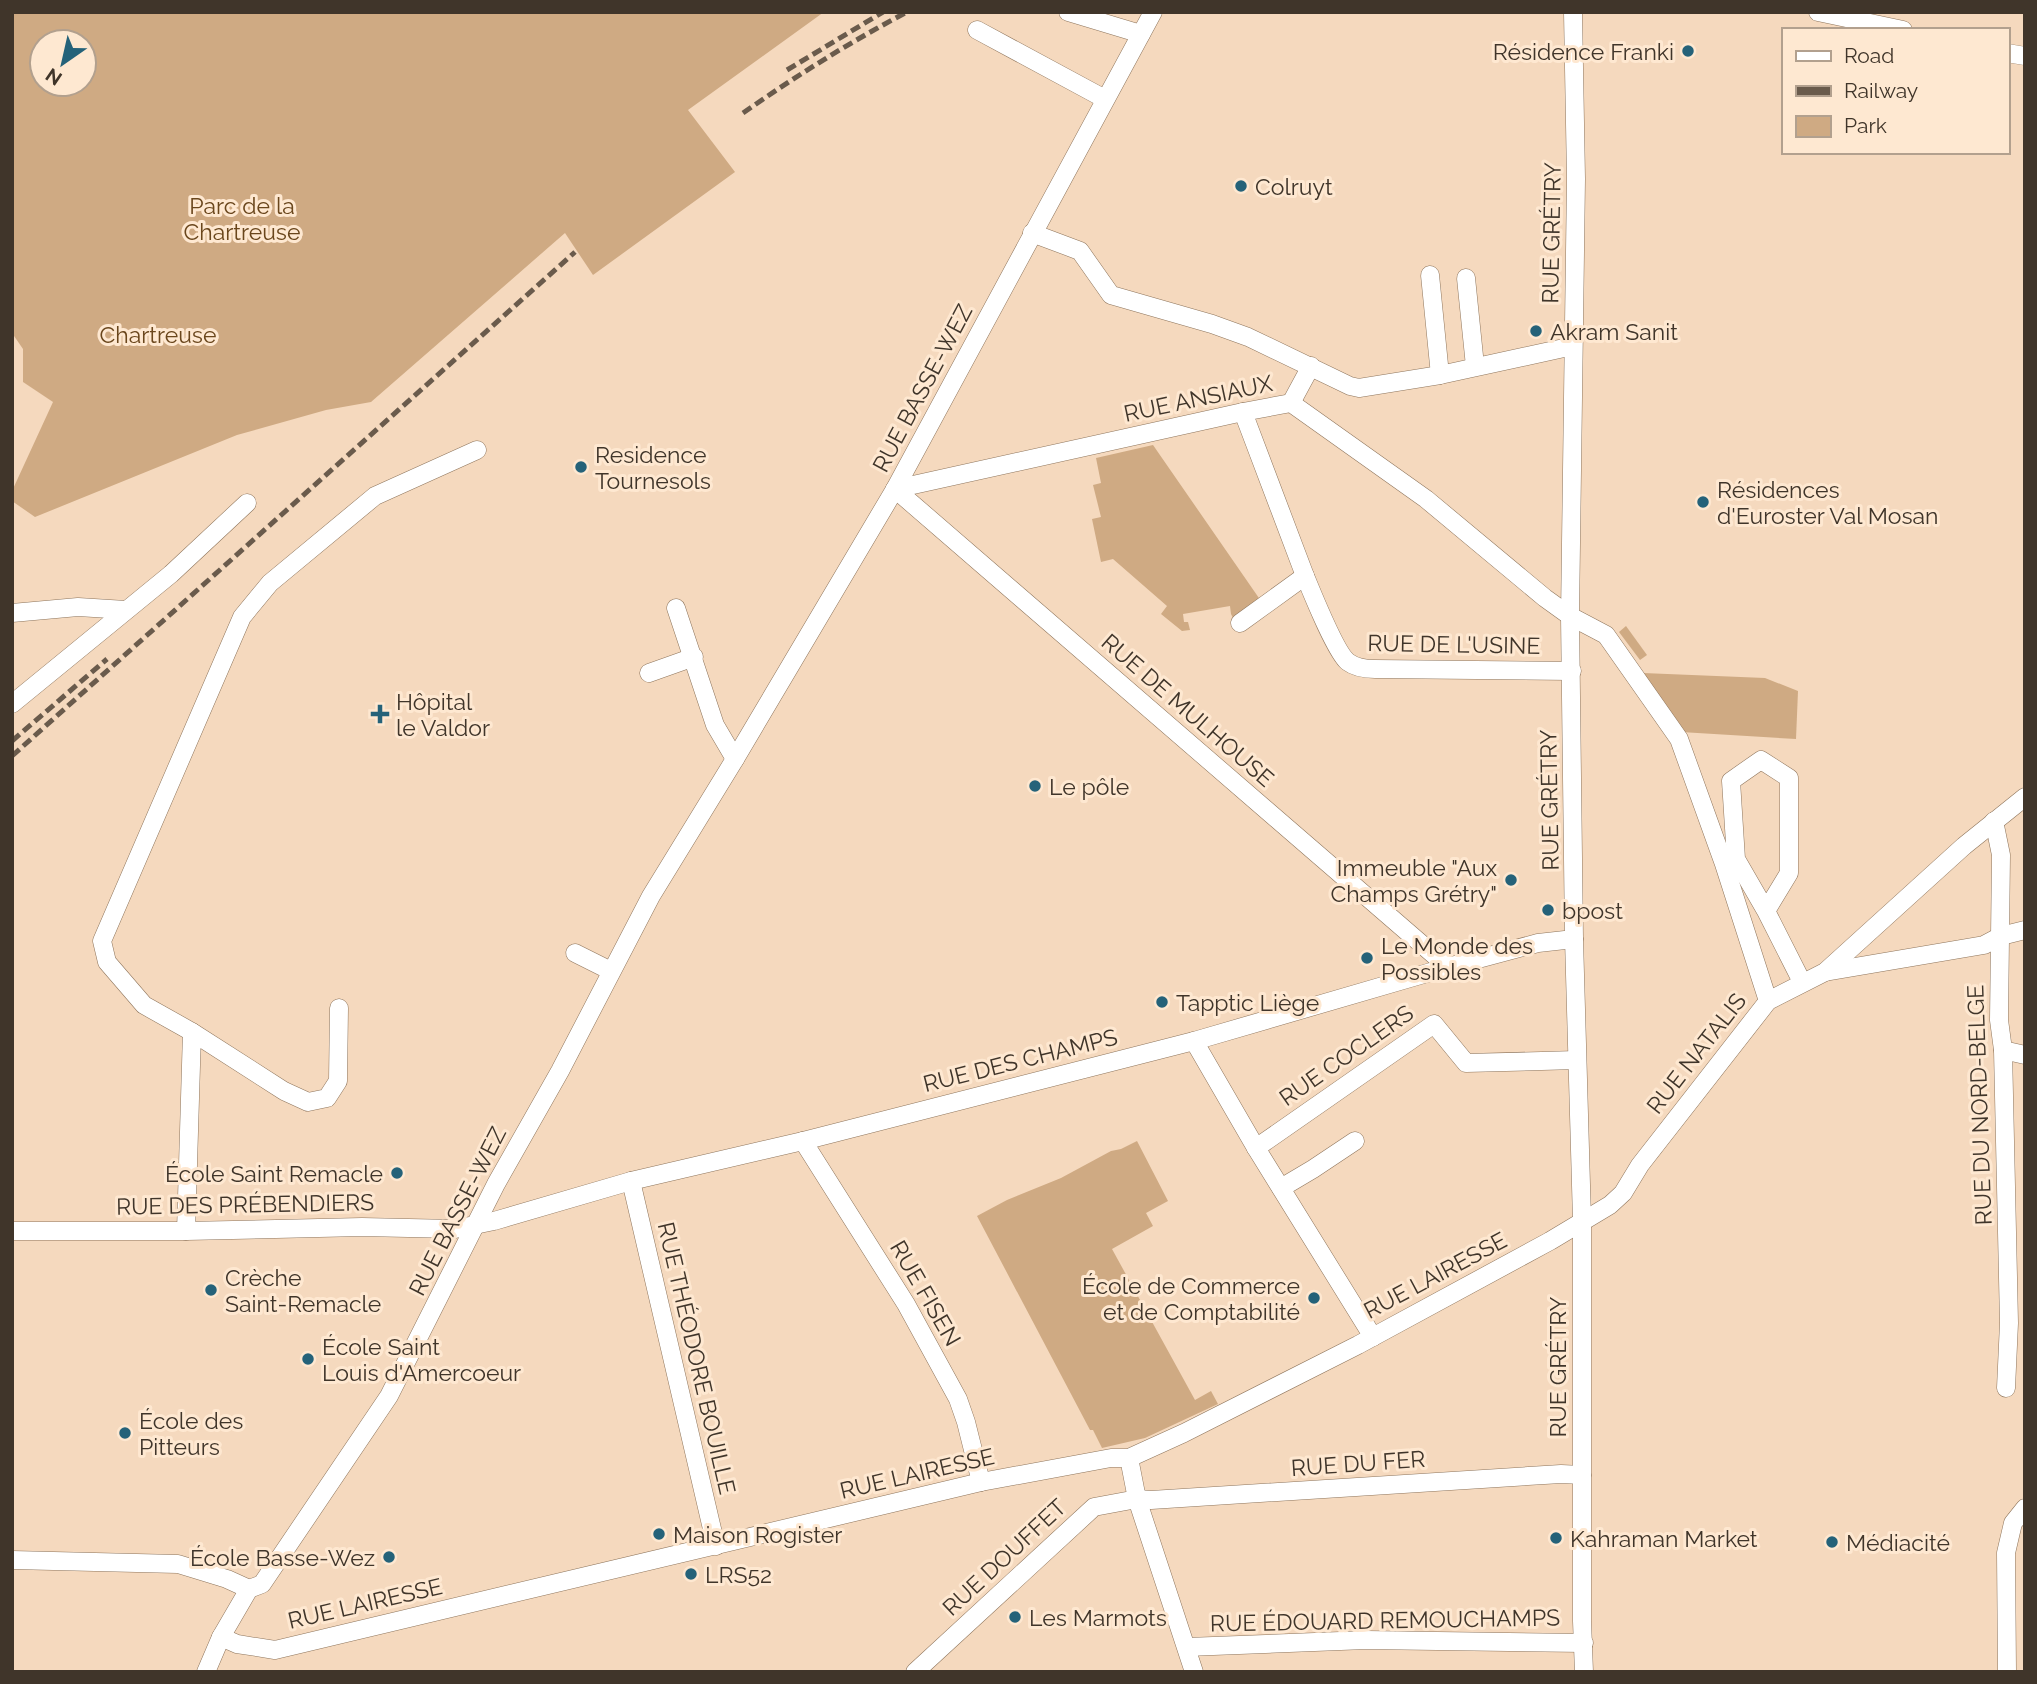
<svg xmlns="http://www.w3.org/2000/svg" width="2037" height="1684" font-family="Raleway,sans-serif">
	<rect width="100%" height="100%" fill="#f5d9be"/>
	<!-- green -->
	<g fill="#cfaa83" fill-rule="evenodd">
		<path d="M12,12H824L688,110L735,172L593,275L565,233L371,402L326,410L237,435L35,517L12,501V491L53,402L23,382V349L12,333ZM84,42V84H42V42Z"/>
		<polygon points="1153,445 1261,601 1235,622 1231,614 1230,606 1183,614 1184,622 1188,622 1190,630 1182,631 1161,614 1167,606 1113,559 1101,562 1092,519 1101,517 1093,485 1101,483 1096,458"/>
		<polygon points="1626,626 1647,655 1640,660 1619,632"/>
		<polygon points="1643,673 1765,678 1798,691 1796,739 1681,732"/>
		<polygon points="1137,1141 1168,1201 1146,1213 1153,1226 1112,1249 1195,1400 1211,1391 1218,1404 1145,1438 1102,1448 1093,1430 1090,1430 977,1216 1007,1200 1061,1178 1111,1151 1121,1149"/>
	</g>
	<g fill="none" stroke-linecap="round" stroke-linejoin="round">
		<defs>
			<g id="minor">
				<polyline points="1068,12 1141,34"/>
				<polyline points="1573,12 1576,179 1570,616 1574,939 1582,1220 1582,1621 1584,1672"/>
				<polyline points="1818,12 1903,30"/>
				<polyline points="977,30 1105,99"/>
				<polyline points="2007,53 2025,56"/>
				<polyline points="1032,233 1080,251 1111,295 1212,324 1248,337 1350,386 1359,388 1440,375 1573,346"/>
				<polyline points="1430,275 1440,375"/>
				<polyline points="1466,278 1475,366"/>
				<polyline points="1291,403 1311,366"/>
				<polyline points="1243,412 1305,576"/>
				<polyline points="895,489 1243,412 1291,403 1426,499 1545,598 1570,616 1606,635 1679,739 1724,864 1768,1001"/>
				<polyline points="895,489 1448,967"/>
				<polyline points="676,608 715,725 735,759"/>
				<polyline points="12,613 78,607 126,610"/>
				<path d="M1240,623L1305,576C1312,593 1336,653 1348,662C1356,668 1365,669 1375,669L1572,671"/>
				<polyline points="649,673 694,657"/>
				<polyline points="12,704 171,574 247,503"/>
				<polyline points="1994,821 2001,855 1999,1020 2003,1050 2009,1323 2006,1388"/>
				<polyline points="1766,911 1789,873 1789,778 1761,760 1731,781 1736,859 1766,911 1802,982"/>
				<polyline points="575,953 611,971"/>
				<polyline points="1825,972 1984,945 2001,936 2025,930"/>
				<polyline points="192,1032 144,1005 107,962 102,941 242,617 270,583 375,496 477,450"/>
				<polyline points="1194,1041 1256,1148 1373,1337"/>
				<polyline points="2003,1050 2025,1055"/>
				<polyline points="803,1141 906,1304 958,1399 966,1422 981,1482"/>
				<polyline points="1256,1148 1434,1024 1466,1063 1577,1060"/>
				<polyline points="631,1181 716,1546"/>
				<polyline points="1281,1188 1313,1169 1355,1141"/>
				<polyline points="12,1231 186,1231 362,1227 455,1229 494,1221 631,1181 803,1141 1194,1041 1448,967 1538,943 1574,939"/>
				<polyline points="186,1231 192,1032 284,1091 308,1102 327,1098 338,1081 339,1008"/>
				<polyline points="1129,1458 1137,1499 1194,1672"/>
				<polyline points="12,1560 178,1564 227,1579 249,1589"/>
				<polyline points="221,1637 237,1644 275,1650 981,1482 1111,1458 1129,1458 1184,1433 1358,1345 1550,1241 1610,1205 1623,1193 1640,1165 1768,1001 1825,972 1964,846 2025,797"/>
				<polyline points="1187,1647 1366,1640 1584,1643"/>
				<polyline points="206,1672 221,1637 249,1589 262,1584 389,1396 496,1184 560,1071 651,896 735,759 895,489 1153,12"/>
				<polyline points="915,1672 1094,1507 1137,1499 1151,1500 1561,1474 1582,1475"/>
				<polyline points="2007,1672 2006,1553 2013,1523 2025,1508"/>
			</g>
		</defs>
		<!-- minor casing -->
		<use href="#minor" stroke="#8e755c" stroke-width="19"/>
		<!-- minor -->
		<use href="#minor" stroke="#fff" stroke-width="18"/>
		<!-- rail -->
		<g stroke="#6a5b4c" stroke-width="5" stroke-dasharray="10 5" stroke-linecap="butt">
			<polyline points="787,70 883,12"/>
			<path d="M743,113C796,76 850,42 907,12"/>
			<polyline points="12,741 107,659"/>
			<polyline points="12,756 575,252"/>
		</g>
	</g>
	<!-- markers -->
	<g fill="#256279" stroke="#fee8d1" stroke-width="2.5">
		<circle cx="1688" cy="51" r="7"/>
		<circle cx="1241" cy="186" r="7"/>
		<circle cx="1536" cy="331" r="7"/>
		<circle cx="581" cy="467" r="7"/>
		<circle cx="1703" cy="502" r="7"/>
		<path d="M376.5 703.5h7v7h7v7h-7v7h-7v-7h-7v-7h7z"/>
		<circle cx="1035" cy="786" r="7"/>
		<circle cx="1511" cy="880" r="7"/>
		<circle cx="1548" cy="910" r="7"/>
		<circle cx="1367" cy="958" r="7"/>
		<circle cx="1162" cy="1002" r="7"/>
		<circle cx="397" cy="1173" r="7"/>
		<circle cx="211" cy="1290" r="7"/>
		<circle cx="1314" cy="1298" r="7"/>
		<circle cx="308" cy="1359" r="7"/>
		<circle cx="125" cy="1433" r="7"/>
		<circle cx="659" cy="1534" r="7"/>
		<circle cx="1556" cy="1538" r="7"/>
		<circle cx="1832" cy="1542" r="7"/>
		<circle cx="389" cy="1557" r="7"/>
		<circle cx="691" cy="1574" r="7"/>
		<circle cx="1015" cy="1617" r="7"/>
	</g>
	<g text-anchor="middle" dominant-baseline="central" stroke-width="6" stroke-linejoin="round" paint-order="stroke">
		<!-- poi labels -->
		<g font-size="23" fill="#40352a" stroke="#fee8d1" text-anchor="start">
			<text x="1674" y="51" text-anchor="end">Résidence Franki</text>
			<text x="1255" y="186">Colruyt</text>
			<text x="1550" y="331">Akram Sanit</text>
			<text x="595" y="454">Residence<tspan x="595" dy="26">Tournesols</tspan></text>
			<text x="1717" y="489">Résidences<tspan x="1717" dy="26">d'Euroster Val Mosan</tspan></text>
			<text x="396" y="701">Hôpital<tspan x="396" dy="26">le Valdor</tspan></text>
			<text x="1049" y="786">Le pôle</text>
			<text x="1497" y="867" text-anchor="end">Immeuble "Aux<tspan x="1497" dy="26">Champs Grétry"</tspan></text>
			<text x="1562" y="910">bpost</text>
			<text x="1381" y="945">Le Monde des<tspan x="1381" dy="26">Possibles</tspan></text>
			<text x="1176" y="1002">Tapptic Liège</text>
			<text x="383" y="1173" text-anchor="end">École Saint Remacle</text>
			<text x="225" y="1277">Crèche<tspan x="225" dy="26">Saint-Remacle</tspan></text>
			<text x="1300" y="1285" text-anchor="end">École de Commerce<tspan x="1300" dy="26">et de Comptabilité</tspan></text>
			<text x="322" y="1346">École Saint<tspan x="322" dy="26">Louis d'Amercoeur</tspan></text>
			<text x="139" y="1420">École des<tspan x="139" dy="26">Pitteurs</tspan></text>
			<text x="673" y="1534">Maison Rogister</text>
			<text x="1570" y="1538">Kahraman Market</text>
			<text x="1846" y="1542">Médiacité</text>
			<text x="375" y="1557" text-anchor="end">École Basse-Wez</text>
			<text x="705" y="1574">LRS52</text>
			<text x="1029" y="1617">Les Marmots</text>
		</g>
		<!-- park labels -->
		<g font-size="23" fill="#6a461c" stroke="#fee8d1">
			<text x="242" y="205">Parc de la<tspan x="242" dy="26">Chartreuse</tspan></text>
			<text x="158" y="334">Chartreuse</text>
		</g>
		<!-- street labels -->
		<g font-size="23" fill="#40352a" stroke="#fee8d1">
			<text transform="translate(1551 233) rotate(-89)">RUE GRÉTRY</text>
			<text transform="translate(922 388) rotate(-62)">RUE BASSE-WEZ</text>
			<text transform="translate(1198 398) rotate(-12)">RUE ANSIAUX</text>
			<text transform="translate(1454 644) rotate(1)">RUE DE L'USINE</text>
			<text transform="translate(1188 710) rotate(41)">RUE DE MULHOUSE</text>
			<text transform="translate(1549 800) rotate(-91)">RUE GRÉTRY</text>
			<text transform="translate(1696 1053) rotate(-52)">RUE NATALIS</text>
			<text transform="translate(1346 1055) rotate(-35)">RUE COCLERS</text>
			<text transform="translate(1020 1060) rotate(-14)">RUE DES CHAMPS</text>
			<text transform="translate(1979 1105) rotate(-92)">RUE DU NORD-BELGE</text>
			<text transform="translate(245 1204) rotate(-1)">RUE DES PRÉBENDIERS</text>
			<text transform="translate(457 1211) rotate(-63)">RUE BASSE-WEZ</text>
			<text transform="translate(1435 1275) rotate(-28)">RUE LAIRESSE</text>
			<text transform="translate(926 1293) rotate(60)">RUE FISEN</text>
			<text transform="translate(697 1358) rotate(77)">RUE THÉODORE BOUILLE</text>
			<text transform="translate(1557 1367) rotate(-90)">RUE GRÉTRY</text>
			<text transform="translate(1358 1463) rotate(-4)">RUE DU FER</text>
			<text transform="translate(917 1473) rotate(-13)">RUE LAIRESSE</text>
			<text transform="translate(1004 1557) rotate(-43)">RUE DOUFFET</text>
			<text transform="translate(365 1603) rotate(-13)">RUE LAIRESSE</text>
			<text transform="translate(1385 1620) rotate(-1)">RUE ÉDOUARD REMOUCHAMPS</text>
		</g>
	</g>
	<!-- border -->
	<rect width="2037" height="1684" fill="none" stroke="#40352a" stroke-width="28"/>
	<!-- legend -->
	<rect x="1782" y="28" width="228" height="126" fill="#fee8d1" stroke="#b2a08e" stroke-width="2"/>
	<rect x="1796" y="51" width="35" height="10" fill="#ffffff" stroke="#b2a08e" stroke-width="2"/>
	<text x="1844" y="63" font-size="21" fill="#40352a">Road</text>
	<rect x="1796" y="86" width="35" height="10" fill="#6a5b4c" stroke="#b2a08e" stroke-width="2"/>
	<text x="1844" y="98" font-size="21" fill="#40352a">Railway</text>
	<rect x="1796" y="116" width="35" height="21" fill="#cfaa83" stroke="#b2a08e" stroke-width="2"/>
	<text x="1844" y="133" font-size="21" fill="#40352a">Park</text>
	<!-- north arrow -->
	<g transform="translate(63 63) rotate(214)"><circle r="33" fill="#fee8d1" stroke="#b2a08e" stroke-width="2"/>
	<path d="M0-5L12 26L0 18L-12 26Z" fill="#256279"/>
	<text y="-10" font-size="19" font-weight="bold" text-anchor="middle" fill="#40352a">N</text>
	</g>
</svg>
